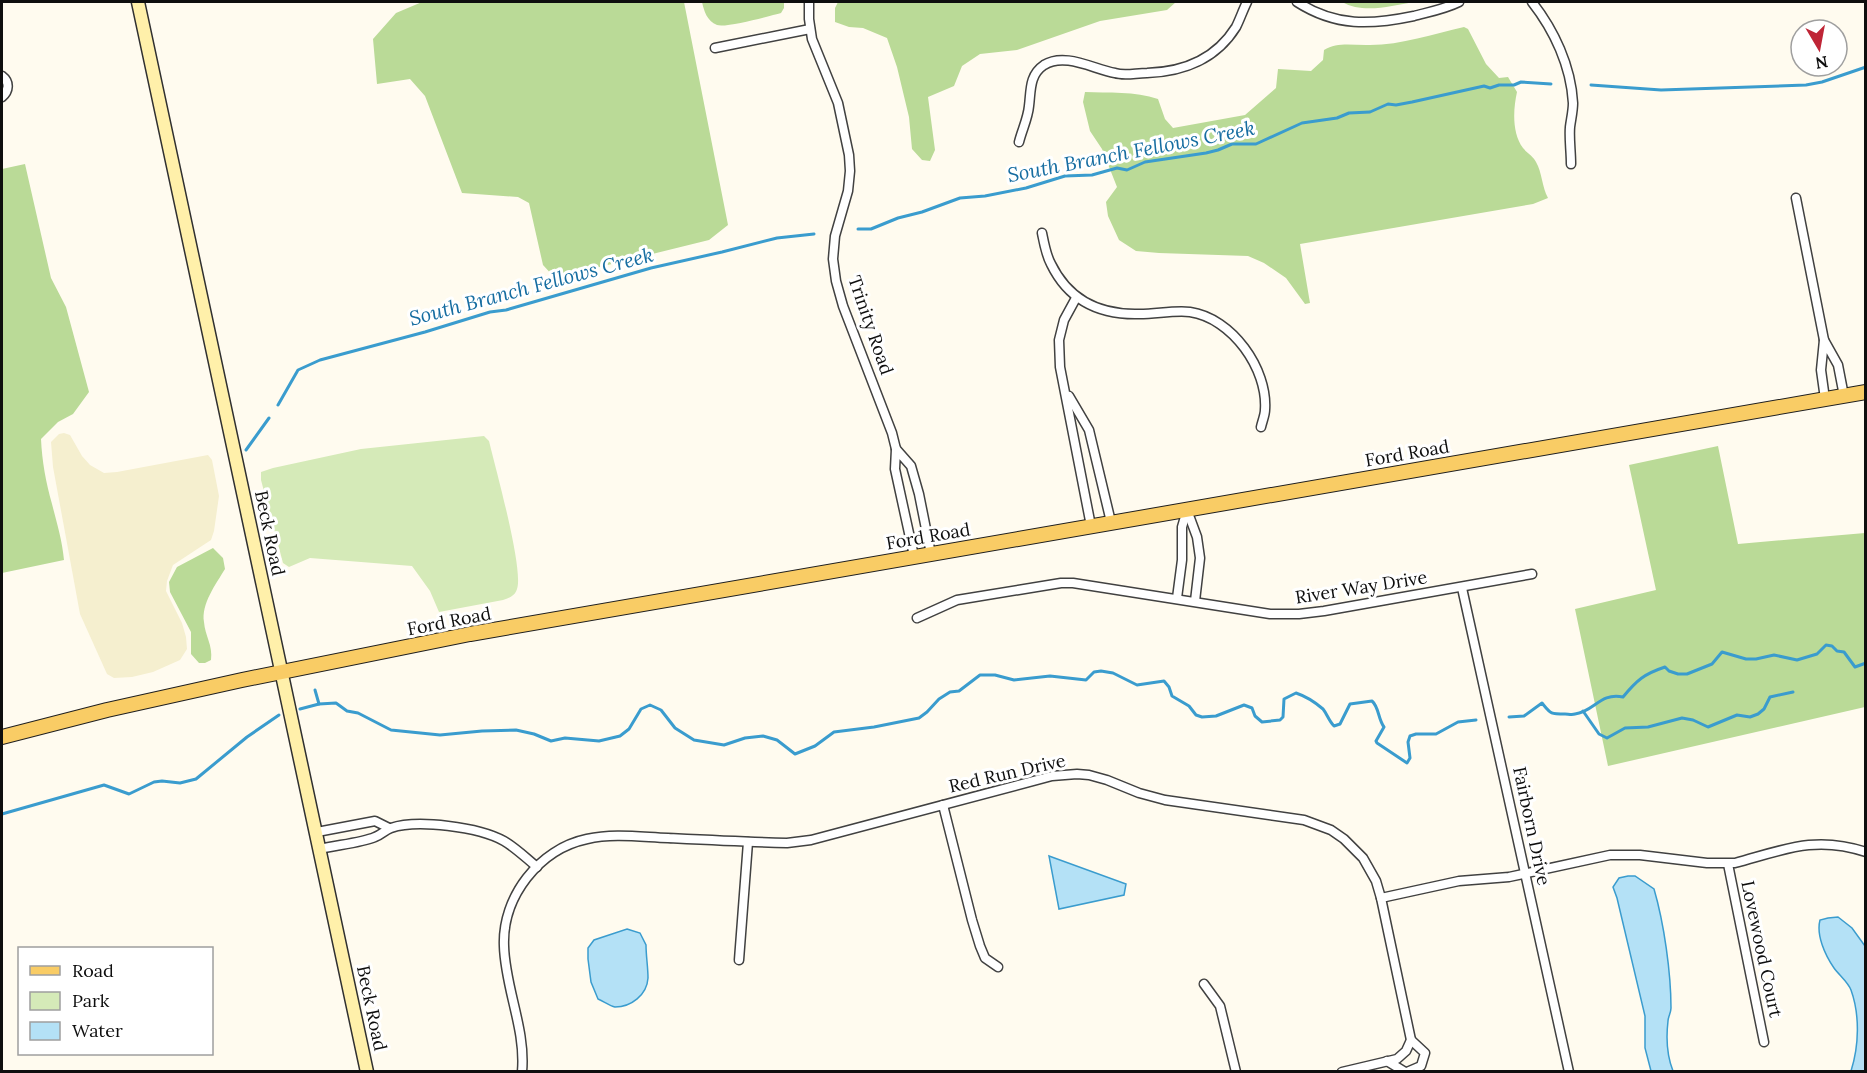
<svg xmlns="http://www.w3.org/2000/svg" width="1867" height="1073" font-family="Lora,serif">
	<rect width="100%" height="100%" fill="#fffbef"/>
	<!-- farmland -->
	<polygon fill="#f5efcf" points="64,433 70,435 82,456 90,465 104,473 117,472 208,455 212,460 219,496 214,531 211,540 173,565 167,581 166,591 182,623 186,637 187,649 180,660 153,672 132,677 114,678 107,674 80,614 53,467 51,442 59,434"/>
	<!-- green -->
	<path fill="#d5eab8" d="M484,436L489,441C495,466 524,570 517,589C515,596 509,598 503,600L439,612L430,591L412,566L310,558L289,567L283,563L261,480V472L273,468L361,449Z"/>
	<!-- forest -->
	<g fill="#bada97">
		<polygon points="422,2 684,2 728,225 709,240 555,278 543,265 529,203 518,197 462,193 425,96 410,79 377,84 373,39 396,13"/>
		<path d="M702,2H784V8L781,13C769,16 726,28 717,25C707,21 704,11 702,2Z"/>
		<polygon points="838,2 1176,2 1167,10 1100,21 1017,50 980,54 962,66 954,86 928,97 935,150 930,161 922,160 912,149 909,117 897,67 887,38 863,28 849,27 835,22 835,8"/>
		<path d="M1342,2H1414C1391,6 1363,14 1342,2Z"/>
		<path d="M1464,27L1468,29L1486,64L1499,78L1508,77L1517,92C1513,110 1512,133 1523,148C1527,153 1534,157 1536,162C1542,172 1542,187 1548,198L1533,204L1300,244L1310,303L1305,304L1286,278L1264,263L1248,256L1159,253L1136,251L1119,240L1108,216L1106,202L1117,187L1102,149L1090,131L1083,102L1085,92C1108,93 1135,91 1158,99L1165,119L1173,128L1245,115L1276,88L1278,69L1311,71L1323,60L1324,50C1337,42 1351,45 1366,45C1399,46 1432,34 1464,27Z"/>
		<path d="M25,164L51,278L66,307L89,392L73,414L58,422L41,439C42,461 46,483 52,504C57,524 62,539 64,560L2,573V169Z"/>
		<polygon points="1718,446 1738,544 1865,533 1865,707 1608,766 1575,609 1656,590 1629,465"/>
		<path d="M213,548L223,558L225,569C216,584 201,604 204,622C205,636 213,645 211,660L205,663H199L191,654V632L170,592L169,582L177,567Z"/>
	</g>
	<!-- water -->
	<g fill="#b4e1f6" stroke="#3a9cce" stroke-width="1.5">
		<polygon points="1049,856 1126,884 1124,895 1059,909"/>
		<path d="M1628,876H1635L1654,889C1664,923 1671,973 1671,1008C1671,1013 1668,1017 1668,1021C1666,1038 1667,1056 1673,1071H1651L1645,1048V1016L1617,898L1613,887L1619,878Z"/>
		<path d="M1838,917L1852,928L1865,946V1071H1851C1859,1046 1860,1015 1851,990C1848,982 1839,975 1834,968C1825,955 1816,935 1820,920L1828,918Z"/>
		<path d="M627,929L640,933L646,945C646,956 648,967 648,978C647,995 631,1007 615,1007C610,1006 603,1001 598,999L591,982L588,959V948L594,940Z"/>
	</g>
	<g fill="none" stroke-linecap="round" stroke-linejoin="round">
		<!-- stream -->
		<g stroke="#3a9cce" stroke-width="3">
			<polyline points="1591,85 1661,90 1806,85 1822,82 1866,67"/>
			<polyline points="858,229 871,229 898,218 922,212 960,198 985,196 1026,188 1065,176 1092,175 1117,168 1127,170 1145,162 1206,153 1218,150 1232,144 1256,144 1302,123 1337,118 1349,113 1370,112 1388,104 1396,105 1412,102 1484,86 1490,88 1499,85 1514,85 1521,82 1551,84"/>
			<polyline points="278,405 298,370 320,360 425,332 490,312 506,310 651,268 722,252 777,238 814,234"/>
			<polyline points="246,450 269,418"/>
			<polyline points="315,690 319,704"/>
			<path d="M300,709L319,704L336,703L347,711L358,713L391,730L440,735L482,731L516,730L534,734L551,741L565,738L599,741L620,736L629,729L641,709L650,705L661,710L675,728L694,740L724,745L745,738L763,736L777,740L795,754L815,746L834,732L874,727L919,718L927,712L939,699L950,692L959,691L980,675H995L1014,680L1050,676L1086,680L1094,672L1101,671L1113,673L1137,685L1164,681L1169,687L1172,696L1189,706L1196,715L1202,717L1216,716L1244,705L1252,708L1255,716L1262,722L1280,720L1283,717L1284,699L1296,693C1305,696 1316,703 1323,709C1327,714 1329,721 1334,726L1340,724L1350,704L1372,701C1379,707 1378,719 1384,727L1376,741L1377,743L1407,763L1410,758L1408,742L1410,736L1416,734H1436L1458,722L1476,720"/>
			<polyline points="1583,711 1599,734 1607,738 1625,728 1648,727 1682,718 1693,720 1708,727 1737,715 1750,717 1758,714 1764,709 1770,697 1793,692"/>
			<path d="M1509,717L1524,716L1542,703C1551,714 1550,714 1565,714C1568,714 1572,715 1575,714C1594,712 1600,692 1623,697C1637,680 1644,674 1665,667L1669,671L1678,674H1687L1712,664L1722,652L1746,659H1756L1774,655L1797,660L1817,654L1826,645L1832,646L1837,651L1844,652L1855,667L1866,663"/>
			<polyline points="2,814 104,785 129,794 154,782 162,781 180,783 196,779 247,737 279,715"/>
		</g>
		<defs>
			<g id="street">
				<polyline points="809,2 809,19 812,39 838,103 849,155 850,171 848,191 835,236 833,259 836,281 843,306 892,433 896,449"/>
				<path d="M1297,2C1336,27 1371,25 1414,16C1429,12 1445,9 1459,2"/>
				<path d="M1532,2C1554,30 1571,66 1573,103C1573,111 1571,119 1570,127C1569,139 1571,151 1571,164"/>
				<polyline points="715,48 810,29"/>
				<path d="M2,76C10,82 9,91 2,97"/>
				<path d="M1019,142C1022,130 1028,118 1029,106C1031,91 1029,75 1044,65C1065,52 1093,69 1115,73C1124,76 1136,73 1147,73C1183,72 1216,59 1236,27C1240,19 1243,10 1247,2"/>
				<polyline points="1796,198 1824,340"/>
				<path d="M1042,233C1044,243 1046,255 1051,264C1068,299 1097,314 1135,314C1153,315 1172,310 1190,312C1232,318 1268,369 1265,410C1265,415 1262,422 1261,427"/>
				<polyline points="1076,298 1064,320 1059,340 1060,367 1091,526"/>
				<polyline points="1069,396 1089,430 1111,522"/>
				<polyline points="1825,399 1821,370 1824,340 1838,365 1844,396"/>
				<polyline points="1187,510 1197,537 1200,558 1195,601"/>
				<polyline points="914,556 895,469 896,449 911,466 919,494 931,554"/>
				<polyline points="1462,588 1569,1072"/>
				<polyline points="1177,598 1182,560 1182,527 1187,510"/>
				<polyline points="917,618 957,600 1061,583 1073,583 1270,614 1299,614 1324,611 1532,574"/>
				<polyline points="943,805 972,920 980,946 985,958 998,967"/>
				<polyline points="317,832 375,821 389,828"/>
				<path d="M320,849C336,845 361,843 375,837C381,835 385,830 391,828C417,819 479,827 504,841C516,848 526,858 537,867"/>
				<polyline points="1728,864 1764,1042"/>
				<path d="M1381,898L1459,881L1509,877L1610,855H1640L1707,863H1735C1783,850 1815,835 1866,852"/>
				<polyline points="739,960 748,842"/>
				<polyline points="1204,984 1220,1006 1236,1072"/>
				<polyline points="1387,1061 1405,1072"/>
				<path d="M522,1072C526,1029 505,988 504,946C502,897 539,849 587,839C613,833 641,837 668,838C708,840 747,842 787,843L811,840L1052,776L1077,774L1089,775L1107,780L1139,793L1165,800L1304,820L1331,830L1344,839L1363,858L1376,881L1381,898L1411,1040L1406,1051L1397,1059L1342,1072"/>
				<polyline points="1407,1072 1421,1066 1425,1053 1411,1040"/>
			</g>
			<polyline id="secondary" points="138,2 367,1072"/>
			<polyline id="primary" points="2,737 107,710 242,680 470,634 1866,392"/>
		</defs>
		<!-- street casing -->
		<use href="#street" stroke="#414141" stroke-width="11"/>
		<!-- secondary casing -->
		<use href="#secondary" stroke="#303030" stroke-width="15"/>
		<!-- primary casing -->
		<use href="#primary" stroke="#1f1f1f" stroke-width="16"/>
		<!-- street -->
		<use href="#street" stroke="#fff" stroke-width="8"/>
		<!-- secondary -->
		<use href="#secondary" stroke="#fff0aa" stroke-width="12"/>
		<!-- primary -->
		<use href="#primary" stroke="#f9cc65" stroke-width="14"/>
	</g>
	<g text-anchor="middle" dominant-baseline="central" stroke-width="6" stroke-linejoin="round" paint-order="stroke">
		<!-- street labels -->
		<g font-size="18" fill="#0e0e0e" stroke="#fff">
			<text transform="translate(871 325) rotate(71)">Trinity Road</text>
			<text transform="translate(1407 453) rotate(-10)">Ford Road</text>
			<text transform="translate(270 533) rotate(78)">Beck Road</text>
			<text transform="translate(928 536) rotate(-10)">Ford Road</text>
			<text transform="translate(1361 587) rotate(-9)">River Way Drive</text>
			<text transform="translate(449 621) rotate(-11)">Ford Road</text>
			<text transform="translate(1007 773) rotate(-13)">Red Run Drive</text>
			<text transform="translate(1532 826) rotate(78)">Fairborn Drive</text>
			<text transform="translate(1762 949) rotate(78)">Lovewood Court</text>
			<text transform="translate(372 1008) rotate(78)">Beck Road</text>
		</g>
		<!-- water labels -->
		<g font-size="20" font-style="italic" fill="#166da1" stroke="#fff">
			<text transform="translate(1131 151) rotate(-11)">South Branch Fellows Creek</text>
			<text transform="translate(531 286) rotate(-15)">South Branch Fellows Creek</text>
		</g>
	</g>
	<!-- border -->
	<rect width="1867" height="1073" fill="none" stroke="#0e0e0e" stroke-width="6"/>
	<!-- legend -->
	<rect x="18" y="947" width="195" height="108" fill="#ffffff" stroke="#9f9f9f" stroke-width="1.5"/>
	<rect x="30" y="966" width="30" height="9" fill="#f9cc65" stroke="#9f9f9f" stroke-width="1.5"/>
	<text x="72" y="977" font-size="18" fill="#0e0e0e">Road</text>
	<rect x="30" y="992" width="30" height="18" fill="#d5eab8" stroke="#9f9f9f" stroke-width="1.5"/>
	<text x="72" y="1007" font-size="18" fill="#0e0e0e">Park</text>
	<rect x="30" y="1022" width="30" height="18" fill="#b4e1f6" stroke="#9f9f9f" stroke-width="1.5"/>
	<text x="72" y="1037" font-size="18" fill="#0e0e0e">Water</text>
	<!-- north arrow -->
	<g transform="translate(1819 48) rotate(170)"><circle r="28" fill="#ffffff" stroke="#9f9f9f" stroke-width="1.5"/>
	<path d="M0-4.5L10 22L0 15L-10 22Z" fill="#bf2536"/>
	<text y="-9" font-size="16" font-weight="bold" text-anchor="middle" fill="#0e0e0e">N</text>
	</g>
</svg>
